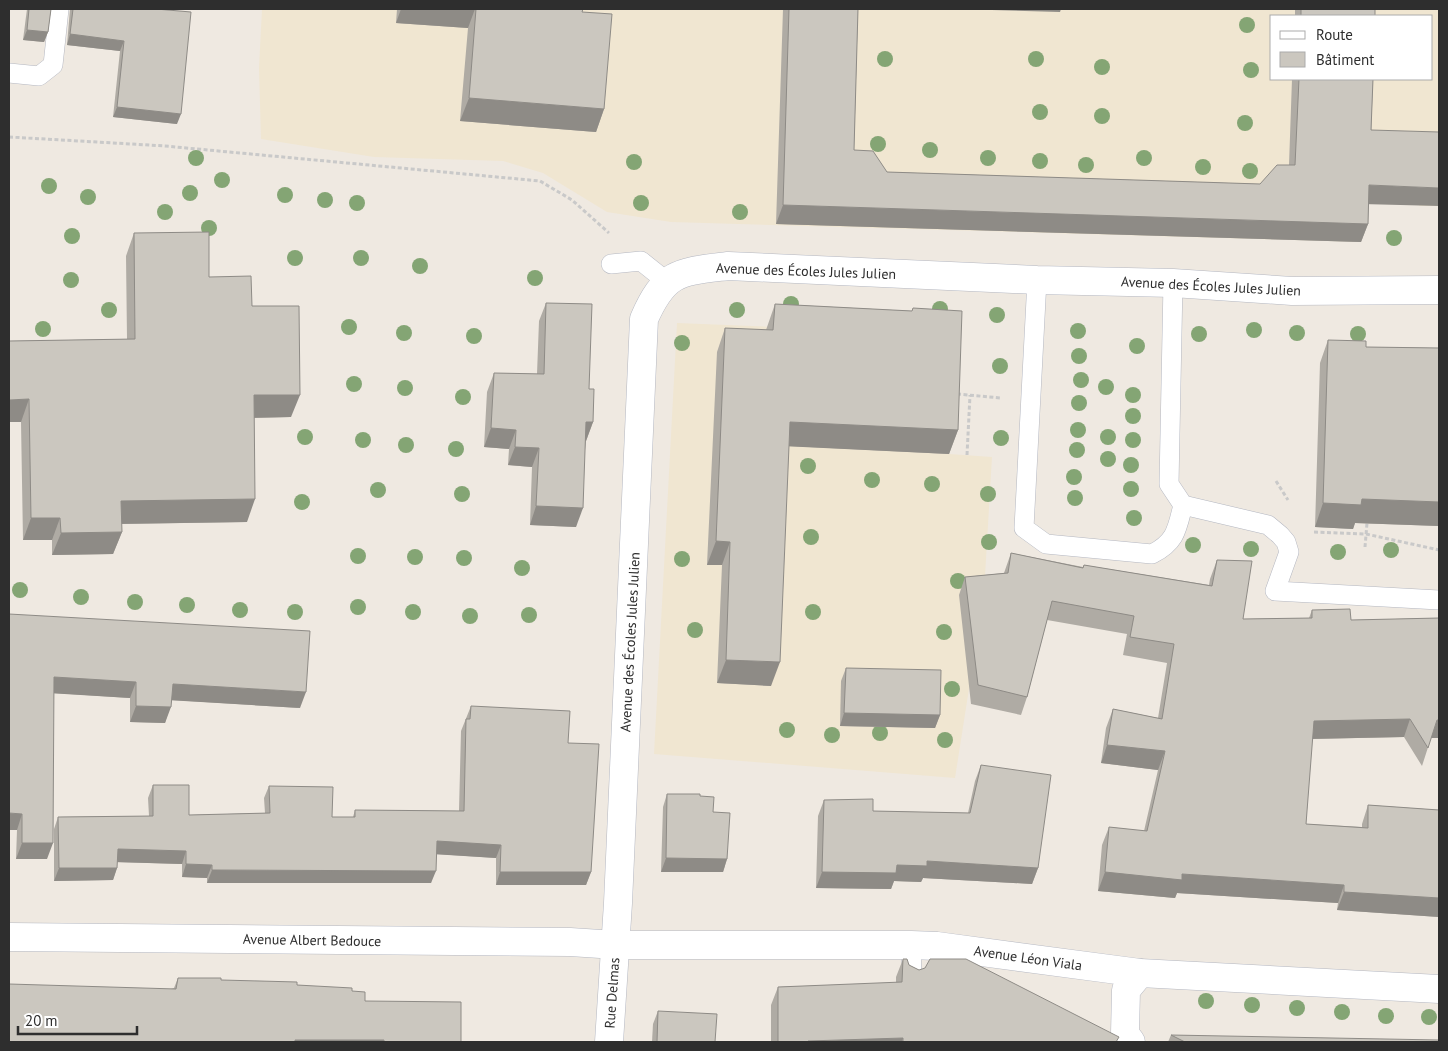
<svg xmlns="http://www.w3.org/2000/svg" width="1448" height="1051" font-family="'PT Sans',sans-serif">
	<rect width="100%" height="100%" fill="#efe9e1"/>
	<!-- education -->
	<g fill="#f0e6d1" fill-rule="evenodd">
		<path d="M262,9H1439V206H1419V178L1363,176L1361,242L671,222L607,212L543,173L503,161L374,157L261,139L259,68ZM1272,16H1432V79H1272Z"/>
		<polygon points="677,323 954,334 949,454 992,457 984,593 955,778 654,754"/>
	</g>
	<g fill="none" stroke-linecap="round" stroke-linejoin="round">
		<defs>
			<g id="service">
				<polyline points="9,73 39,76 53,65 59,9"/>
				<polyline points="611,264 641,261 666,281"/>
				<path d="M1037,280L1024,528L1046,544L1152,554C1176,542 1177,529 1183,505"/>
				<polyline points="1173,283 1169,484 1183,505 1268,525 1280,535 1286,542 1289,552 1275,591 1439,600"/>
				<polyline points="911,945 912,977"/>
			</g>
			<g id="minor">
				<path d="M609,1042L618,903L644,319C665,271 679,272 728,266L1037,280L1173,283L1292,291L1439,290"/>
				<polyline points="1131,1042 1125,1034 1126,990 1140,973"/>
			</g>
			<polyline id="tertiary" points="9,937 570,942 616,945 911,945 937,946 1140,973 1439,989"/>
		</defs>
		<!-- service casing -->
		<use href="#service" stroke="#b4b7c1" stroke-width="20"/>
		<!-- minor casing -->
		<use href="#minor" stroke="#b4b7c1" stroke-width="29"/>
		<!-- tertiary casing -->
		<use href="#tertiary" stroke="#b4b7c1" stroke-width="29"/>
		<!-- path -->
		<g stroke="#c9c9c9" stroke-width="3" stroke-dasharray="4 2.5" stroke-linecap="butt">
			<polyline points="9,137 165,146 540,181 572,200 609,233"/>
			<polyline points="957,394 1001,398"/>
			<polyline points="967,455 970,395"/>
			<polyline points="1276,481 1288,500"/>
			<polyline points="1314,532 1366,534 1439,550"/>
			<polyline points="1365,547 1367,523"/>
		</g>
		<!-- service -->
		<use href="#service" stroke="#fff" stroke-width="19"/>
		<!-- minor -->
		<use href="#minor" stroke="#fff" stroke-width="28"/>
		<!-- tertiary -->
		<use href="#tertiary" stroke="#fff" stroke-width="28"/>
	</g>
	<!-- trees -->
	<g fill="#84a574">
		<circle cx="1247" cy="25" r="8"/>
		<circle cx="885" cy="59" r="8"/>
		<circle cx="1036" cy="59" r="8"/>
		<circle cx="1102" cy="67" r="8"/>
		<circle cx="1251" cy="70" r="8"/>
		<circle cx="1040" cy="112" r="8"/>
		<circle cx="1102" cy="116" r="8"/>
		<circle cx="1245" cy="123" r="8"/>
		<circle cx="878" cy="144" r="8"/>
		<circle cx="930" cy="150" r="8"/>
		<circle cx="196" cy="158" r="8"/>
		<circle cx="988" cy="158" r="8"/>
		<circle cx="1144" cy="158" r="8"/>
		<circle cx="1040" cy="161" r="8"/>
		<circle cx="634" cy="162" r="8"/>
		<circle cx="1086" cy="165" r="8"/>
		<circle cx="1203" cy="167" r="8"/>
		<circle cx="1250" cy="171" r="8"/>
		<circle cx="222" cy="180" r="8"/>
		<circle cx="49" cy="186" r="8"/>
		<circle cx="190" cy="193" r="8"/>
		<circle cx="285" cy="195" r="8"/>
		<circle cx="88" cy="197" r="8"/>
		<circle cx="325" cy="200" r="8"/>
		<circle cx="357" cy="203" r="8"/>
		<circle cx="641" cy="203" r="8"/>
		<circle cx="165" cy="212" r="8"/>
		<circle cx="740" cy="212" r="8"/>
		<circle cx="209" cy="228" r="8"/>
		<circle cx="72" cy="236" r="8"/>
		<circle cx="1394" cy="238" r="8"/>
		<circle cx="295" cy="258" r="8"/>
		<circle cx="361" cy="258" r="8"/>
		<circle cx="420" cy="266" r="8"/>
		<circle cx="535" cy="278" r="8"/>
		<circle cx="71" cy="280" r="8"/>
		<circle cx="791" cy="304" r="8"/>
		<circle cx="940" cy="309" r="8"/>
		<circle cx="109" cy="310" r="8"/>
		<circle cx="737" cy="310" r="8"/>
		<circle cx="997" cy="315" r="8"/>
		<circle cx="349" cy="327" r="8"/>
		<circle cx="43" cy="329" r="8"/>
		<circle cx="1254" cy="330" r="8"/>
		<circle cx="1078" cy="331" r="8"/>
		<circle cx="404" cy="333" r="8"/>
		<circle cx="1297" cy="333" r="8"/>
		<circle cx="1199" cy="334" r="8"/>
		<circle cx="1358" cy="334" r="8"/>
		<circle cx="474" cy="336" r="8"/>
		<circle cx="682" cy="343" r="8"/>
		<circle cx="1137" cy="346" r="8"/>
		<circle cx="1079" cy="356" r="8"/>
		<circle cx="1000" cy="366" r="8"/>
		<circle cx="1081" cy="380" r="8"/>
		<circle cx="354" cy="384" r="8"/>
		<circle cx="1106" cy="387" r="8"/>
		<circle cx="405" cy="388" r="8"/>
		<circle cx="1133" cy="395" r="8"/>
		<circle cx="463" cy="397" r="8"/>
		<circle cx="1079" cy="403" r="8"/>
		<circle cx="1133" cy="416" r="8"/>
		<circle cx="1078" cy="430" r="8"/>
		<circle cx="305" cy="437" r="8"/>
		<circle cx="1108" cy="437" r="8"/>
		<circle cx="1001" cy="438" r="8"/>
		<circle cx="363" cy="440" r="8"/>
		<circle cx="1133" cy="440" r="8"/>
		<circle cx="406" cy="445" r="8"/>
		<circle cx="456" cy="449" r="8"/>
		<circle cx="1077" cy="450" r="8"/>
		<circle cx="1108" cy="459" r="8"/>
		<circle cx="1131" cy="465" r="8"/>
		<circle cx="808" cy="466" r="8"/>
		<circle cx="1074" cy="477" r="8"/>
		<circle cx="872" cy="480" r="8"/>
		<circle cx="932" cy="484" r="8"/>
		<circle cx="1131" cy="489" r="8"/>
		<circle cx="378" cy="490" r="8"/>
		<circle cx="462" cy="494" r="8"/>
		<circle cx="988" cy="494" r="8"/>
		<circle cx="1075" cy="498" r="8"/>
		<circle cx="302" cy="502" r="8"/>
		<circle cx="1134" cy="518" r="8"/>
		<circle cx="811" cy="537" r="8"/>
		<circle cx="989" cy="542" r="8"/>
		<circle cx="1193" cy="545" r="8"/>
		<circle cx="1251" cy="549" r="8"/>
		<circle cx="1391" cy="550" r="8"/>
		<circle cx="1338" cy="552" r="8"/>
		<circle cx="358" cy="556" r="8"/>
		<circle cx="415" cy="557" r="8"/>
		<circle cx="464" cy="558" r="8"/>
		<circle cx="682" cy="559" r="8"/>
		<circle cx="522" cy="568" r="8"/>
		<circle cx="958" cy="581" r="8"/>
		<circle cx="20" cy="590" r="8"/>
		<circle cx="81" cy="597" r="8"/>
		<circle cx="135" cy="602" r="8"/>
		<circle cx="187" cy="605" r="8"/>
		<circle cx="358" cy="607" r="8"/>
		<circle cx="240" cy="610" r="8"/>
		<circle cx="295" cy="612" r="8"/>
		<circle cx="413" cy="612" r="8"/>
		<circle cx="813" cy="612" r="8"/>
		<circle cx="529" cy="615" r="8"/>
		<circle cx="470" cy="616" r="8"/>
		<circle cx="695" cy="630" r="8"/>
		<circle cx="944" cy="632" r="8"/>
		<circle cx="952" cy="689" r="8"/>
		<circle cx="787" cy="730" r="8"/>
		<circle cx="880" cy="733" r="8"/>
		<circle cx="832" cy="735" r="8"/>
		<circle cx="945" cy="740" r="8"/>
		<circle cx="1206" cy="1001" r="8"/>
		<circle cx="1252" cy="1005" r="8"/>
		<circle cx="1297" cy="1008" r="8"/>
		<circle cx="1342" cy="1012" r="8"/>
		<circle cx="1386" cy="1016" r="8"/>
		<circle cx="1429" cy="1017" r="8"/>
	</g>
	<!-- wall -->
	<g fill="#afaba4">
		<polygon points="27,9 51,9 48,32 44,42 23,40"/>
		<polygon points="70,9 156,9 177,124 113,117 120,51 67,45"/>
		<polygon points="397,9 583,9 582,12 604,109 596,132 460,121 468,28 396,23"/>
		<polygon points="783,9 858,9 854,150 887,172 1260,184 1289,165 1292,79 1373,79 1368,224 1361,242 776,224"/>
		<rect x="1295" y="9" width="80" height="7"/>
		<polygon points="134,233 209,277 252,306 291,417 254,418 247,522 121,524 122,532 113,554 52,555 52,540 23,540 21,422 9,341 127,339 126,256"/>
		<polygon points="546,303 589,389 593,422 586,441 576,527 530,525 532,467 508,465 509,449 484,447 487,392 494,373 537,374 539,321"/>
		<polygon points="775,304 912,311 913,308 958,430 949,454 789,446 771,686 717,683 722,565 707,565 717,352 725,328 766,330"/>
		<polygon points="1328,340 1366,347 1439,348 1439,526 1355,523 1353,529 1315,527 1320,363"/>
		<polygon points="1011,553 1083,567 1084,565 1209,585 1210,579 1217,560 1243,619 1309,618 1312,610 1351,620 1439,618 1439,738 1431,738 1422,766 1404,737 1312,739 1306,824 1362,827 1362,824 1368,805 1439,810 1439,917 1337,910 1338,903 1177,893 1175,898 1098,891 1102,845 1109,827 1144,831 1158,770 1101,763 1106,728 1113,709 1158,718 1167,663 1123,655 1127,634 1047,620 1027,697 1021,715 971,704 959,595 965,577 1004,573"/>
		<polygon points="9,614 300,708 172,700 165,723 130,722 130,698 54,693 47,859 16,859 17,830"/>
		<polygon points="846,668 940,715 935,728 840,726 841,681"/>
		<polygon points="471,706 568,743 591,872 586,885 496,885 496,858 436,854 431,883 207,883 207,878 182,877 182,864 117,862 117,868 113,880 54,881 54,829 58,817 149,816 148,798 153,785 189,815 265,813 264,798 269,786 332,817 353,817 355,810 459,811 461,731"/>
		<polygon points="981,765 1038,868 1032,884 923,878 921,882 894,881 891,889 816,888 818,816 824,800 873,811 968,813 975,781"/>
		<polygon points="667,794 700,796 713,812 727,859 723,872 661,872 663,807"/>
		<polygon points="903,959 909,965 919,970 1117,1042 771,1042 771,1005 778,987 896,983 896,977"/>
		<polygon points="178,978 297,985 352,991 365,1001 461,1042 9,1042 174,988"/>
		<polygon points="658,1011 715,1042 652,1042 653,1024"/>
		<polygon points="1171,1035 1439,1042 1168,1042"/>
	</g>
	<!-- shaded-wall -->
	<g fill="#8e8b86">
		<polygon points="401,9 475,9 468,28 396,23"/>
		<polygon points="956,9 1061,9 1060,12"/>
		<polygon points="27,30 48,32 44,42 23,40"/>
		<polygon points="70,34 124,41 120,51 67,45"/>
		<polygon points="469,98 604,109 596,132 460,121"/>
		<polygon points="117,107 181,114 177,124 113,117"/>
		<polygon points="1369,185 1439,188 1439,206 1362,204"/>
		<polygon points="783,205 1368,224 1361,242 776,224"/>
		<polygon points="254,395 300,395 291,417 246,418"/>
		<polygon points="29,399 21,422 9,422 9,400"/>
		<polygon points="586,422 593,422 586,441 580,441"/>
		<polygon points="790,422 958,430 949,454 782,446"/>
		<polygon points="491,428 516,430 509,449 484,447"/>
		<polygon points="515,447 539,448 532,467 508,465"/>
		<polygon points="255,499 247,522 113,524 121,501"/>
		<polygon points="1362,499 1439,502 1439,526 1355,523 1353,529 1315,527 1323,503"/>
		<polygon points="536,506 583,508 576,527 530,525"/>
		<polygon points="31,518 60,518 52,540 23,540"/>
		<polygon points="122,532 113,554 52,555 61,533"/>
		<polygon points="716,541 730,542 722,565 707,565"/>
		<polygon points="726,660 780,662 771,686 717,683"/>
		<polygon points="54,677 136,682 130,698 48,693"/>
		<polygon points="173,684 306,692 300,708 167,700"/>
		<polygon points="136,706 171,707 165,723 130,722"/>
		<polygon points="844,713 940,715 935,728 840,726"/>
		<polygon points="1410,719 1404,737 1307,739 1314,721"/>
		<polygon points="1437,720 1439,720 1439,738 1431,738"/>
		<polygon points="1107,745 1165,751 1158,770 1101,763"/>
		<polygon points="9,813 22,814 17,830 9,830"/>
		<polygon points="437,841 501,845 496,858 432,854"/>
		<polygon points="22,843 53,843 47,859 16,859"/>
		<polygon points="118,849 186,851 182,864 113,862"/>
		<polygon points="666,858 727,859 723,872 661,872"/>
		<polygon points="927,861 1038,868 1032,884 923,878 921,882 894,881 891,889 816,888 822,872 897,865"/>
		<polygon points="186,864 212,865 207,878 182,877"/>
		<polygon points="59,868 117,868 113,880 54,881"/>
		<polygon points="212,870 436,871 431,883 207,883"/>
		<polygon points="500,872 591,872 586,885 496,885"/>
		<polygon points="1105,872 1182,874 1344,885 1338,903 1177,893 1175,898 1098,891"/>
		<polygon points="1344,892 1439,898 1439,917 1337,910"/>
		<polygon points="903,1038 902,1042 807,1042 808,1041"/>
		<polygon points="295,1040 384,1040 383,1042 294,1042"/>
	</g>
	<!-- building -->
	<g fill="#cbc7bf" stroke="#8e8b86">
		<polygon points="29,9 51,9 48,32 27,30"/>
		<polygon points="73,9 156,9 191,12 181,114 117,107 124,41 70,34"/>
		<polygon points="476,9 583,9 582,12 612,14 604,109 469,98"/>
		<polygon points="789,9 858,9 854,150 873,151 887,172 1260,184 1277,165 1295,165 1299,79 1373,79 1371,130 1439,132 1439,188 1369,185 1368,224 783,205"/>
		<rect x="1301" y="9" width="74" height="7"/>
		<polygon points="209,232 209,277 251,276 252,306 299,306 300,395 254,395 255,499 121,501 122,532 61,533 60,518 31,518 29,399 9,400 9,341 135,339 134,233"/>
		<polygon points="546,303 592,304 589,389 594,389 593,422 586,422 583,508 536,506 539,448 515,447 516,430 491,428 494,373 544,374"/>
		<polygon points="775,304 912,311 913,308 962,311 958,430 790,422 780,662 726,660 730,542 716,541 725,328 773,330"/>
		<polygon points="1328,340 1366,341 1366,347 1439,348 1439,502 1362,499 1361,505 1323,503"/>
		<polygon points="1011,553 1083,568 1084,565 1212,586 1217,560 1252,561 1243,619 1312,618 1312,610 1350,609 1351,620 1439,618 1439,720 1437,720 1428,748 1410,719 1314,721 1306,824 1368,828 1368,805 1439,810 1439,898 1344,892 1344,885 1182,874 1182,880 1105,872 1109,827 1147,831 1165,751 1107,745 1113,709 1162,719 1174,644 1130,637 1134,616 1052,601 1027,697 978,685 965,577 1008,573"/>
		<polygon points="9,614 310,631 306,692 173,684 171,707 136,706 136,682 54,677 53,843 22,843 22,814 9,813"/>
		<polygon points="846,668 941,670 940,715 844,713"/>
		<polygon points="471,706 570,711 568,743 599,744 591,872 500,872 501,845 437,841 436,871 212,870 212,865 186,864 186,851 118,849 117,868 59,868 58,817 153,816 153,785 189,785 189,815 270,813 269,786 333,787 332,817 355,817 355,810 464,811 466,719 470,719"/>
		<polygon points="981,765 1051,775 1038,868 927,861 927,866 897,865 896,873 822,872 824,800 873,799 873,811 970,813"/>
		<polygon points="667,794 700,794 700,796 714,797 713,812 730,813 727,859 666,858"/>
		<polygon points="903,959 907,959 909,965 919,970 925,968 930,959 966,959 1119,1037 1116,1042 903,1042 903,1038 808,1041 807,1042 778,1042 778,987 902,982"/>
		<polygon points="178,978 221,978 221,980 297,982 297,985 352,988 352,991 365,992 365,1001 461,1002 461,1042 384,1042 384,1040 295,1040 295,1042 9,1042 9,984 176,989"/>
		<polygon points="658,1011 717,1014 715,1042 657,1042"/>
		<polygon points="1171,1035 1439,1040 1439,1042 1185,1042"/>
	</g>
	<g text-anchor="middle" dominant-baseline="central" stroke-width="4" stroke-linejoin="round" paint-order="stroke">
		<!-- street labels -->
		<g font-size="14" fill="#2e2e2e" stroke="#fff">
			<text transform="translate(806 271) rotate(2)">Avenue des Écoles Jules Julien</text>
			<text transform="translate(1211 286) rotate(3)">Avenue des Écoles Jules Julien</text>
			<text transform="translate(630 642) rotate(-87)">Avenue des Écoles Jules Julien</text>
			<text transform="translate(312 940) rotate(1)">Avenue Albert Bedouce</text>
			<text transform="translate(1028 958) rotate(8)">Avenue Léon Viala</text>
			<text transform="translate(612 993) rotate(-86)">Rue Delmas</text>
		</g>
	</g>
	<!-- border -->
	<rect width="1448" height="1051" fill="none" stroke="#2e2e2e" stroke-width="20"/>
	<!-- legend -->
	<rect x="1270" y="15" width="162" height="65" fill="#ffffff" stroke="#ababab"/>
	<rect x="1280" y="31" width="25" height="8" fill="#ffffff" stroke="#ababab"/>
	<text x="1316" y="40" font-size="15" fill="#2e2e2e">Route</text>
	<rect x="1280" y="52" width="25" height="15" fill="#cbc7bf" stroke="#ababab"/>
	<text x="1316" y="65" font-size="15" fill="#2e2e2e">Bâtiment</text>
	<!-- scale -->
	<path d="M18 1026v8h119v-8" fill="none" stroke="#2e2e2e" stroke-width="2.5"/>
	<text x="25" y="1026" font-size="15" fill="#2e2e2e" stroke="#ffffff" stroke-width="4" paint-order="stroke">20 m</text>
</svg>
